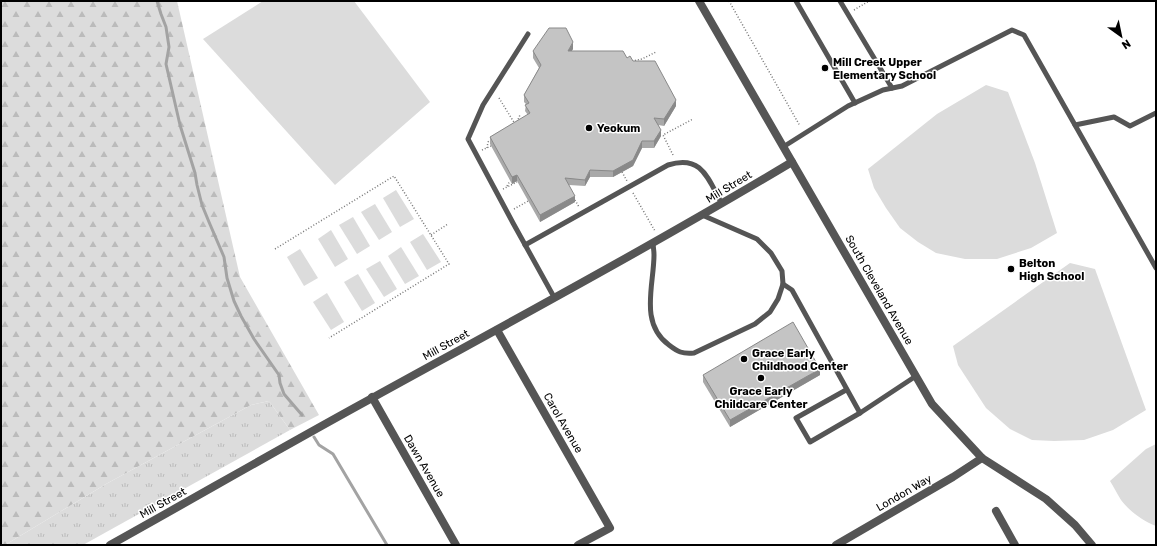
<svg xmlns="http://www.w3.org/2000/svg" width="1157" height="546" font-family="Rubik,sans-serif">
	<defs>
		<pattern id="grass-tufts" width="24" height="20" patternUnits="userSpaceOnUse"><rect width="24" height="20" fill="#dcdcdc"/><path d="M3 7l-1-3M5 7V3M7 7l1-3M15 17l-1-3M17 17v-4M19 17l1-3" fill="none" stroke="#bbb"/></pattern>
		<pattern id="forest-firs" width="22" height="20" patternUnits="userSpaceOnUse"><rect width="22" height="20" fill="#dcdcdc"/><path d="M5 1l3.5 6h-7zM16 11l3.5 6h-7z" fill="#bbb"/></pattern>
	</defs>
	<rect width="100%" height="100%" fill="#fff"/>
	<!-- grass -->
	<polygon fill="url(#grass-tufts)" points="269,401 290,430 83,545 5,545 106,484 251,405"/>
	<!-- forest -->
	<polygon fill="url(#forest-firs)" points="1,1 177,1 240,277 319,415 290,430 269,401 251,405 106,484 5,545 1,545"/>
	<!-- park -->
	<g fill="#dcdcdc">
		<polygon points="263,1 354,1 430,102 335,185 203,39"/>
		<polygon points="986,85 1008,92 1035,163 1057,233 1031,248 997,259 965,259 936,253 918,242 900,228 886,208 874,188 868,169 937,114"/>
		<polygon points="396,190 414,219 400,227 383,198"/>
		<polygon points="375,204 392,232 379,240 361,212"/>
		<polygon points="353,217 370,246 357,254 339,225"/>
		<polygon points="331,230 348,259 335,267 318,239"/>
		<polygon points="423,234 441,262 427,270 410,242"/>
		<polygon points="401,247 419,276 405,284 388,256"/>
		<polygon points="300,249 318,278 304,286 287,257"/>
		<polygon points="380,261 397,289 384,297 366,269"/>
		<polygon points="1070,263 1095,269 1146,410 1113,430 1084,440 1054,441 1032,440 1010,429 986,408 958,365 953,346"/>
		<polygon points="358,274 375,303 362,311 344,282"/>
		<polygon points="327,293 344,322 331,330 313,302"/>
		<path d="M1156,444V526C1143,521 1129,511 1121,500C1117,494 1114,487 1110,481L1146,449Z"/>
	</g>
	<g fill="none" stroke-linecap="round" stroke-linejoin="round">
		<!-- stream -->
		<g stroke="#a3a3a3" stroke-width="3">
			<polyline points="157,1 161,14 166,27 169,47 166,64 180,125 195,173 197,185 202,205 209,222 224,257 227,278 234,301 241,316 254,339 279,375 280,383 284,394 302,415"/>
			<polyline points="314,437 319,445 333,454 387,545"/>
		</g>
		<!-- path -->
		<g stroke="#777" stroke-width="1.5" stroke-dasharray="1 2" stroke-linecap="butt">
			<polyline points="729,1 800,126"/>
			<polyline points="854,10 869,1"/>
			<polyline points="632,61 642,59 656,52"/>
			<polyline points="499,98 515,124"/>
			<polyline points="517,122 520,115"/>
			<polyline points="487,148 488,142 491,140"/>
			<polyline points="482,150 491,146"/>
			<polyline points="673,155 663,135 693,119"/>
			<polyline points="622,172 627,181"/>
			<polyline points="507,186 510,181"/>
			<polyline points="503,189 517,182"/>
			<polyline points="633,193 655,231"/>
			<polyline points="575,200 579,207"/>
			<polyline points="514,209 528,201"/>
			<polyline points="1155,230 1156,230"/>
			<polyline points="431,235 448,224"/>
			<polyline points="275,249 394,176 449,264 329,338"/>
		</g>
		<!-- service -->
		<g stroke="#555" stroke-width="5">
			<polyline points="796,1 855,103"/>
			<polyline points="840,1 892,88"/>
			<polyline points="528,34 483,105 468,139 513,223 554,297"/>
			<polyline points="1075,125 1114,117 1130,126 1156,113"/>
			<polyline points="783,147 848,106 883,90 902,86 1012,30 1024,35 1156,268"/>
			<path d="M653,242C653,246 654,250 654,255C654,285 639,323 669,345C678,352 682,354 694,353L755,324L770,312L778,299L783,284L782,271L771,253L757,239L702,215"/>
			<path d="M525,245L668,165C702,154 708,179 722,204"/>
			<polyline points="783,284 792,290 860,413 916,376"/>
			<polyline points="846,390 796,418 810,442 860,413"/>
		</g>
		<!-- minor -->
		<g stroke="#555" stroke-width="8">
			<polyline points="497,330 610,528 578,545"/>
			<polyline points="372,397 456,545"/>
			<polyline points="996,511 1015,545"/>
			<path d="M110,545C198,496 286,445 374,397C514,320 655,244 792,162"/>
			<polyline points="836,545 953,477 982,458"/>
		</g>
		<!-- tertiary -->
		<polyline stroke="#555" stroke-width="8" points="699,1 932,404 982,458 1046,499 1075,525 1092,545"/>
	</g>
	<!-- wall -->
	<g fill="#a9a9a9">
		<polygon points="573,49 571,51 627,58 633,61 676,106 664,126 658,125 661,136 654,148 642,148 633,166 613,177 590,177 585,186 569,185 575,202 540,222 517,181 512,184 490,144 490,137 528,115 525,111 526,104 524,102 524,95 539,68 533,58 533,51"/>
		<polygon points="703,375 820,375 730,427 703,382"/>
	</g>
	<!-- shaded-wall -->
	<g fill="#898989">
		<polygon points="573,42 573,49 568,58 568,51"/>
		<polygon points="676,100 676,106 664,126 664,119"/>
		<polygon points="661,130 661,136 654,148 654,141"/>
		<polygon points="642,141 642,148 633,166 613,177 613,171"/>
		<polygon points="590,170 590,177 585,186 585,180"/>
		<polygon points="517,175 517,181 512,184 512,177"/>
		<polygon points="575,196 575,202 540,222 540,215"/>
		<polygon points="820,369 820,375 730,427 730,420"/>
	</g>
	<!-- building -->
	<g fill="#c4c4c4" stroke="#898989">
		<polygon points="549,28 566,28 573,42 568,51 623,51 627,58 630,56 633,61 655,61 676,100 664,119 654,118 661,130 654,141 642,141 633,160 613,171 590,170 585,180 565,178 575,196 540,215 517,175 512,177 490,137 530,113 525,105 529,103 524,95 541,65 533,51"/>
		<polygon points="793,322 820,369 730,420 703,375"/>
	</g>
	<!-- markers -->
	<g fill="#000" stroke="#fff" stroke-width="1.5">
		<circle cx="825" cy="68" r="4"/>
		<circle cx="589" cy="128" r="4"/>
		<circle cx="1011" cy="269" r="4"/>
		<circle cx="744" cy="359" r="4"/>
		<circle cx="761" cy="378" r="4"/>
	</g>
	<g text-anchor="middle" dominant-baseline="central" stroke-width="3" stroke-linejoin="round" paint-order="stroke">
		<!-- poi labels -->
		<g font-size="11" font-weight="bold" fill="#000" stroke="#fff" text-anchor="start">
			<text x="833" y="62">Mill Creek Upper<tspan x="833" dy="13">Elementary School</tspan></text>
			<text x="597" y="128">Yeokum</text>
			<text x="1019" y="263">Belton<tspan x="1019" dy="13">High School</tspan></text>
			<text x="752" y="353">Grace Early<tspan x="752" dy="13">Childhood Center</tspan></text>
			<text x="761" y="391" text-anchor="middle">Grace Early<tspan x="761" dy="13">Childcare Center</tspan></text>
		</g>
		<!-- street labels -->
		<g font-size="11" fill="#000" stroke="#fff">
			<text transform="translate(729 187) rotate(-31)">Mill Street</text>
			<text transform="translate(879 290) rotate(60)">South Cleveland Avenue</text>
			<text transform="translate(446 345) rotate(-29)">Mill Street</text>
			<text transform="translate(563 423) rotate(60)">Carol Avenue</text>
			<text transform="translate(424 466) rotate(60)">Dawn Avenue</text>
			<text transform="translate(904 493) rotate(-30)">London Way</text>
			<text transform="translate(163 503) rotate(-29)">Mill Street</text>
		</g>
	</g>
	<!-- border -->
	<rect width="1157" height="546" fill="none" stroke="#000000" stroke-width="4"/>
	<!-- north arrow -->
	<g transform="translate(1121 36) rotate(147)" stroke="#ffffff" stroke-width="3" paint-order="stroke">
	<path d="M0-3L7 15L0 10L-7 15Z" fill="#000000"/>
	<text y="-6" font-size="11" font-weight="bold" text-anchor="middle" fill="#000000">N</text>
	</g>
</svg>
